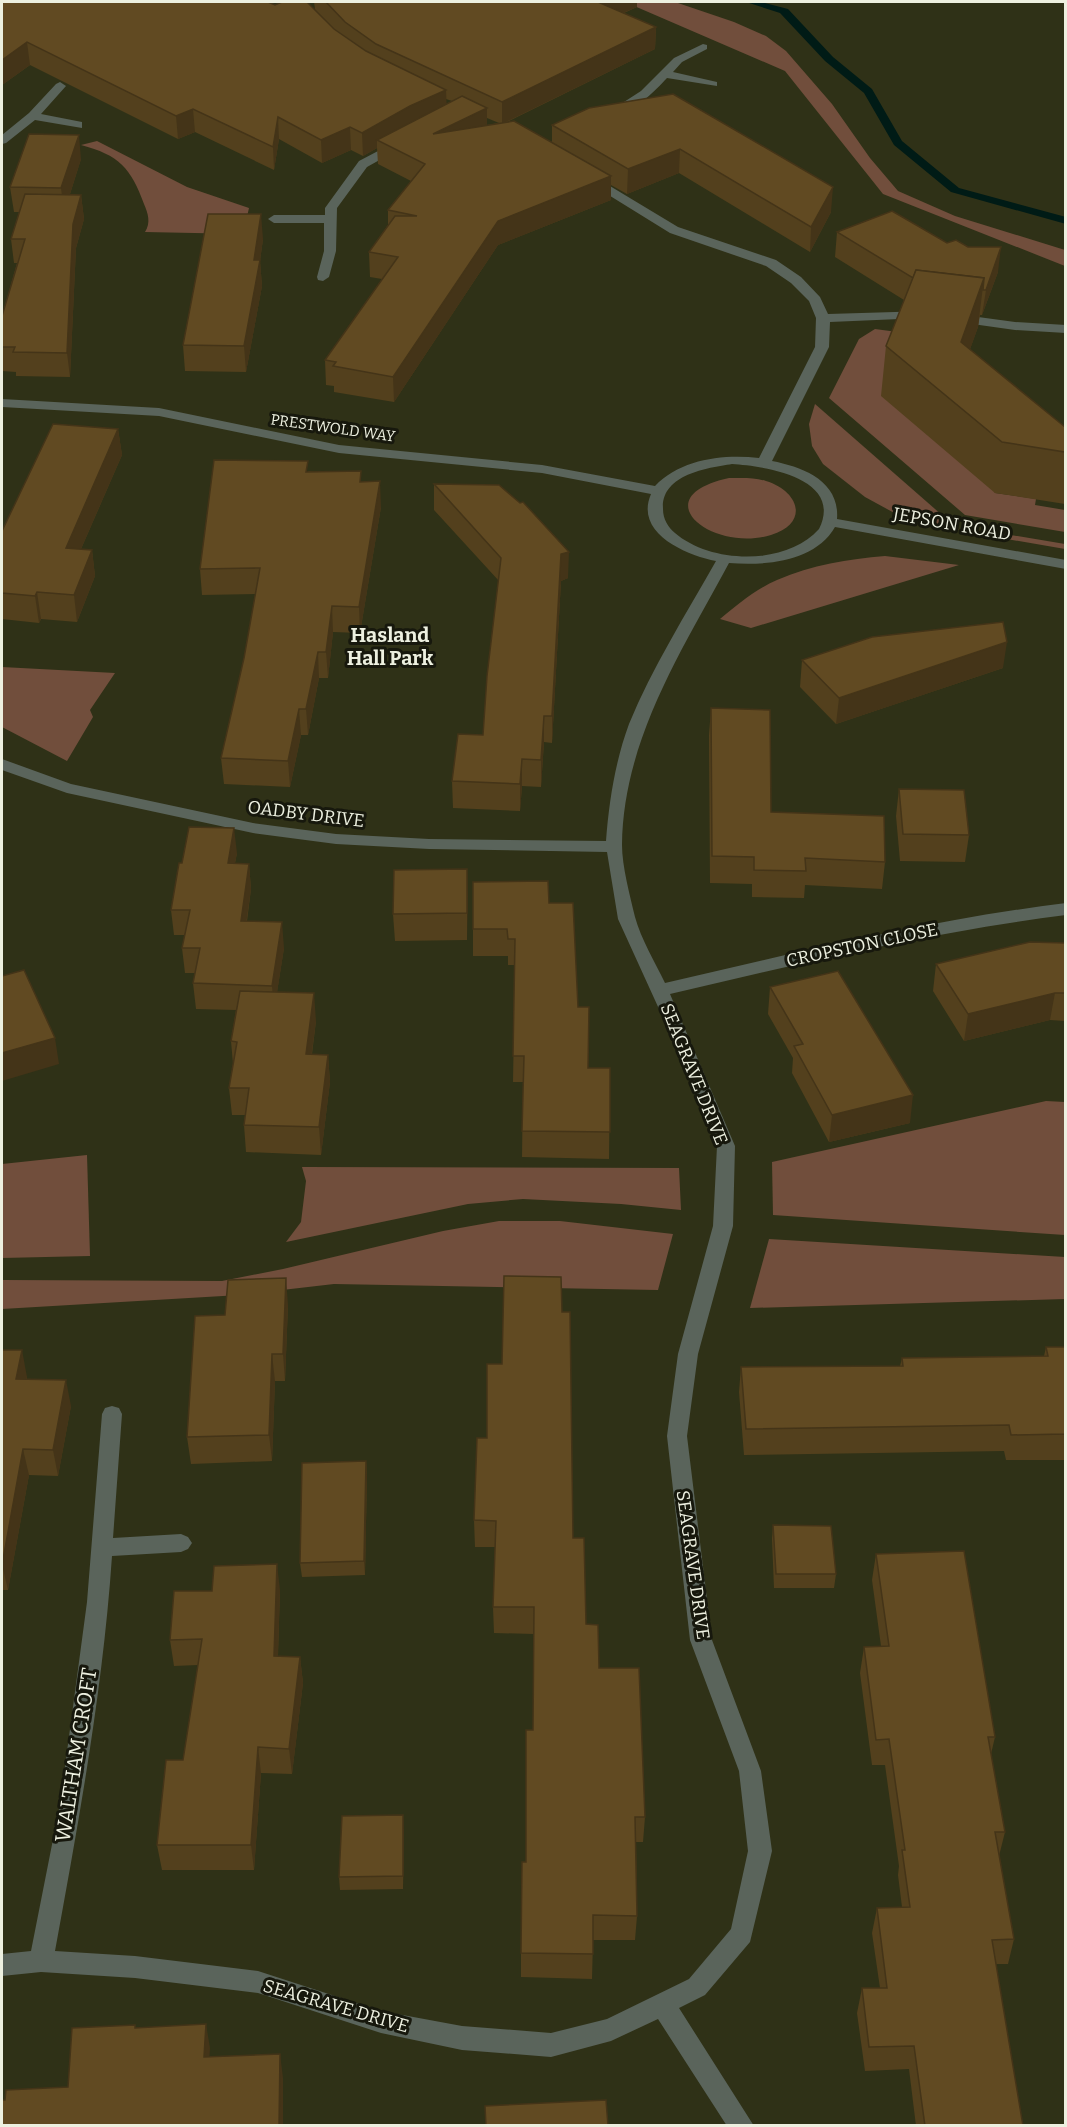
<svg xmlns="http://www.w3.org/2000/svg" width="1067" height="2127" font-family="Bitter,serif">
	<rect width="100%" height="100%" fill="#2f3117"/>
	<!-- green -->
	<g fill="#714e3c">
		<polygon points="625,2 675,2 734,22 766,36 786,51 832,104 870,158 898,191 955,216 1065,250 1065,266 883,194 785,71"/>
		<path d="M97,141L187,187L249,208L243,234L145,232C151,223 148,213 144,204C131,168 119,155 81,145Z"/>
		<polygon points="875,329 905,333 995,493 1036,499 1035,505 1065,510 1065,532 965,515 829,398 859,339"/>
		<polygon points="815,404 959,530 898,515 865,497 823,464 812,446 809,424"/>
		<path d="M729,478C741,478 754,477 766,481C799,491 810,523 771,535C712,553 642,497 729,478Z"/>
		<polygon points="987,531 1065,544 1065,549 989,536"/>
		<path d="M885,556L959,565L751,628L720,619C737,605 756,589 777,580C812,565 848,559 885,556Z"/>
		<polygon points="2,667 115,673 90,710 93,717 67,761 2,727"/>
		<polygon points="1046,1101 1065,1102 1065,1235 773,1215 772,1162"/>
		<polygon points="87,1155 90,1256 2,1258 2,1164"/>
		<polygon points="302,1167 679,1168 681,1210 621,1204 523,1199 468,1204 286,1242 301,1222 306,1181"/>
		<polygon points="499,1221 560,1221 673,1234 658,1290 334,1284 240,1295 2,1309 2,1280 222,1281 283,1269 443,1231"/>
		<polygon points="769,1239 1065,1257 1065,1299 750,1308"/>
	</g>
	<g fill="none" stroke-linecap="round" stroke-linejoin="round">
		<!-- stream -->
		<polygon fill="#001b16" fill-rule="evenodd" points="746,2 761,2 788,9 833,57 872,89 902,141 959,188 1066,217 1066,224 951,192 894,145 864,93 825,61 780,13"/>
		<!-- street -->
		<g fill="#5a645b" fill-rule="evenodd">
			<path d="M703,44L707,45V49L682,62L673,72L717,82V86L667,78C656,90 627,119 610,117V111L641,91L674,58Z"/>
			<polygon points="60,82 66,86 41,114 82,122 82,128 35,120 6,143 2,144 2,135 29,113 56,84"/>
			<polygon points="397,141 401,142 401,148 367,167 337,208 336,251 329,277 323,281 318,280 317,277 324,251 324,223 274,223 268,219 274,215 325,215 325,208 359,161"/>
			<path d="M590,174L678,227L776,260L801,277L820,297L828,314L928,311L930,314L928,317L923,318L830,322L829,347L772,461C803,467 840,481 837,519L1066,560V569L835,527C815,562 765,566 729,563C681,652 623,741 622,845C622,866 630,896 635,917C641,939 655,962 665,983C798,952 930,920 1066,903V915C932,932 801,963 670,994L735,1146L733,1226L698,1354L687,1436L712,1640L761,1771L772,1851L750,1942L705,1995L679,2008L754,2126H727L658,2019L611,2041L551,2057L462,2050L381,2033L258,1993L135,1978L41,1972L2,1976V1954L31,1951L60,1804L87,1602L102,1414L105,1408L112,1406L119,1408L122,1414L113,1538L181,1534L188,1537L192,1543L188,1549L181,1552L112,1556C103,1689 79,1820 55,1951L135,1956L258,1971L381,2011L462,2026L551,2033L607,2019L689,1979L731,1929L748,1851L739,1771L690,1640L667,1436L678,1354L713,1226L717,1146L680,1055L618,919L607,852L429,849L336,844L253,833L67,793L2,770V759L71,784L253,823L336,834L429,839L606,841C609,802 615,762 629,724C652,668 686,614 716,561C686,555 634,533 651,494L542,473L339,453L159,416L2,407V399L159,408L339,445L542,465L655,486C681,459 723,454 759,458L815,347L816,318L809,301L791,283L766,266L670,233L586,181L584,178L586,175ZM732,464C765,466 844,478 819,529C786,566 711,564 675,533C668,527 663,519 663,509C661,475 706,468 732,464Z"/>
			<polygon points="956,314 1015,322 1066,325 1066,333 1015,330 951,321 949,318 951,315"/>
		</g>
	</g>
	<!-- wall -->
	<g fill="#53401d" fill-rule="evenodd">
		<path d="M2,2L275,5L315,9L314,2H637V7L624,13L656,27L655,49L507,122L552,142V125L589,108L831,212L810,252L679,173L627,194L611,185V200L498,245L394,402L334,392V386L326,385L325,360L382,279L370,277L369,252L388,225V210L411,181L378,164L377,148L363,156L351,150L322,163L279,139L274,170L195,132L178,139L30,65L2,85ZM446,99L452,101L446,104ZM487,118L499,123L487,125Z"/>
		<polygon points="81,159 70,194 81,195 84,219 76,248 70,377 16,376 16,372 2,371 2,316 17,263 14,263 11,239 19,212 14,212 10,187"/>
		<polygon points="837,232 998,272 982,315 980,315 978,327 970,349 1065,427 1065,504 995,493 881,396 886,346 904,300 835,257"/>
		<polygon points="263,239 260,261 262,286 246,372 185,371 183,345"/>
		<polygon points="118,429 122,455 81,549 92,550 95,576 77,622 41,619 39,623 2,619 2,531"/>
		<polygon points="309,471 362,482 381,507 360,633 333,632 328,678 319,678 308,735 301,735 290,787 224,784 221,758 244,658 256,594 202,595 200,569"/>
		<polygon points="434,484 568,578 561,581 552,743 544,742 541,787 522,786 520,811 453,808 452,781 483,735 499,581 434,510"/>
		<polygon points="802,660 1003,668 836,724 800,687"/>
		<polygon points="711,708 771,812 885,862 882,889 805,885 804,898 752,897 752,884 710,883 709,735"/>
		<polygon points="899,789 969,835 965,862 900,861 896,816"/>
		<polygon points="237,853 235,863 249,864 251,889 247,921 284,948 277,992 316,1021 312,1054 328,1055 330,1082 321,1155 246,1152 244,1125 245,1115 232,1115 229,1088 233,1064 231,1041 236,1010 196,1009 193,983 195,973 185,973 182,948 185,935 174,935 171,910 182,863"/>
		<polygon points="467,869 467,940 395,941 393,914"/>
		<polygon points="549,903 578,1007 588,1068 610,1068 609,1159 522,1157 523,1082 513,1082 515,965 508,965 508,956 473,956 473,929"/>
		<polygon points="1065,943 1065,1021 1050,1020 964,1041 933,991 936,964"/>
		<polygon points="770,987 910,1123 829,1142 792,1073 793,1058 768,1014"/>
		<polygon points="288,1305 285,1381 275,1381 272,1461 191,1464 187,1437 225,1315"/>
		<polygon points="562,1312 573,1538 586,1624 645,1817 643,1842 636,1842 637,1916 635,1940 593,1940 592,1979 521,1977 521,1953 533,1730 534,1634 494,1633 493,1607 495,1547 475,1547 474,1520 487,1438 502,1364"/>
		<polygon points="1046,1347 1065,1347 1065,1460 1006,1460 1004,1451 744,1455 739,1392 741,1367 900,1366 902,1358 1044,1356"/>
		<polygon points="2,1350 27,1377 27,1379 71,1406 58,1476 29,1475 8,1590 2,1590"/>
		<polygon points="366,1461 367,1475 365,1575 302,1577 300,1563"/>
		<polygon points="773,1525 836,1574 834,1588 774,1588 772,1539"/>
		<polygon points="876,1554 995,1737 991,1754 1005,1832 999,1856 1014,1939 1008,1964 996,1964 1023,2126 916,2126 909,2069 865,2071 857,2013 862,1988 880,1988 872,1933 877,1908 902,1907 898,1875 899,1866 885,1765 872,1765 860,1673 864,1647 881,1646 872,1580"/>
		<polygon points="280,1590 278,1656 300,1657 303,1683 292,1774 261,1773 254,1870 162,1870 157,1845 183,1760 198,1665 174,1666 170,1640 212,1591"/>
		<polygon points="404,1829 403,1889 340,1890 339,1877"/>
	</g>
	<!-- shaded-wall -->
	<g fill="#443418">
		<polygon points="598,2 637,2 637,7 597,24"/>
		<polygon points="656,27 655,49 502,124 502,102"/>
		<polygon points="27,42 30,65 2,85 2,60"/>
		<polygon points="446,90 447,113 377,140 377,148 363,156 362,133 410,106"/>
		<polygon points="487,108 487,132 433,134"/>
		<polygon points="193,109 195,132 178,139 176,116"/>
		<polygon points="278,117 279,139 274,170 273,147"/>
		<polygon points="350,127 351,150 322,163 321,140"/>
		<polygon points="79,135 81,159 64,213 61,188"/>
		<polygon points="680,149 679,173 627,194 628,169"/>
		<polygon points="611,176 611,200 498,245 394,402 393,377 498,221"/>
		<polygon points="833,187 831,212 810,252 811,227"/>
		<polygon points="81,195 84,219 76,248 70,377 67,353 73,224"/>
		<polygon points="261,214 263,239 260,261 262,286 246,372 244,346 254,260"/>
		<polygon points="1001,247 998,272 982,315 986,290"/>
		<polygon points="984,278 978,327 955,392 961,342"/>
		<polygon points="118,429 122,455 70,574 66,548"/>
		<polygon points="380,481 381,507 360,633 359,607"/>
		<polygon points="92,550 95,576 77,622 74,595"/>
		<polygon points="569,552 568,578 561,581 552,743 552,716 561,554"/>
		<polygon points="37,592 41,619 39,623 35,596"/>
		<polygon points="332,606 333,632 328,678 326,652"/>
		<polygon points="1007,642 1003,668 836,724 839,698"/>
		<polygon points="318,652 319,678 308,735 306,709"/>
		<polygon points="299,709 301,735 290,787 288,761"/>
		<polygon points="544,716 544,742 541,787 541,760"/>
		<polygon points="522,759 522,786 520,811 520,784"/>
		<polygon points="234,828 237,853 230,888 228,863"/>
		<polygon points="249,864 251,889 243,946 241,921"/>
		<polygon points="467,869 468,896 467,940"/>
		<polygon points="282,922 284,948 274,1012 272,986"/>
		<polygon points="314,993 316,1021 308,1081 306,1054"/>
		<polygon points="1055,993 1050,1020 964,1041 968,1014"/>
		<polygon points="55,1038 59,1064 2,1081 2,1053"/>
		<polygon points="328,1055 330,1082 321,1155 319,1127"/>
		<polygon points="913,1095 910,1123 829,1142 832,1115"/>
		<polygon points="286,1278 288,1305 285,1381 283,1354"/>
		<polygon points="22,1350 27,1377 21,1405 16,1379"/>
		<polygon points="272,1354 275,1381 272,1461 269,1435"/>
		<polygon points="66,1380 71,1406 58,1476 53,1450"/>
		<polygon points="23,1449 29,1475 8,1590 2,1565"/>
		<polygon points="366,1461 367,1475 365,1575 364,1561"/>
		<polygon points="277,1564 280,1590 277,1682 274,1656"/>
		<polygon points="300,1657 303,1683 292,1774 289,1749"/>
		<polygon points="258,1747 261,1773 254,1870 251,1845"/>
		<polygon points="403,1815 404,1829 403,1889"/>
		<polygon points="206,2024 210,2048 208,2080 204,2057"/>
		<polygon points="280,2054 283,2078 283,2126 279,2126"/>
	</g>
	<!-- building -->
	<g fill="#614a22" stroke="#443418" stroke-width="1.5">
		<polygon points="2,2 268,2 275,5 282,2 307,2 334,29 366,51 446,90 410,106 362,133 350,127 321,140 278,117 273,147 193,109 176,116 27,42 2,60"/>
		<polygon points="326,2 599,2 598,2 656,27 502,102 376,44 345,22"/>
		<polygon points="673,94 833,187 811,227 680,149 628,169 552,125 589,108"/>
		<polygon points="462,96 487,108 433,134 514,121 611,176 498,221 393,377 333,366 336,362 325,360 398,257 369,252 395,216 417,216 388,210 425,164 377,140"/>
		<polygon points="29,134 79,135 61,188 10,187"/>
		<polygon points="25,194 81,195 73,224 67,353 13,352 15,347 2,347 2,316 25,239 11,239"/>
		<polygon points="892,211 947,243 956,240 968,247 1001,247 986,290 983,290 984,278 916,270 913,278 837,232"/>
		<polygon points="208,214 261,214 254,260 260,260 244,346 183,345"/>
		<polygon points="916,270 984,278 961,342 1065,427 1065,452 1002,442 886,346"/>
		<polygon points="53,424 118,429 66,548 92,550 74,595 37,592 35,596 2,593 2,531"/>
		<polygon points="214,460 308,461 306,472 361,471 360,482 380,481 359,607 332,606 326,652 318,652 306,709 299,709 288,761 221,758 244,658 260,568 200,569"/>
		<polygon points="434,484 499,485 520,503 523,502 569,552 561,554 552,716 544,716 541,760 522,759 520,784 452,781 458,734 483,735 487,676 501,558"/>
		<polygon points="1003,622 1007,642 839,698 802,660 872,637"/>
		<polygon points="711,708 770,710 771,812 884,816 885,862 805,858 806,871 754,870 754,857 712,856"/>
		<polygon points="899,789 964,790 969,835 903,834"/>
		<polygon points="189,827 234,828 228,863 249,864 241,921 282,922 272,986 193,983 200,948 182,948 190,910 171,910 179,863 182,863"/>
		<polygon points="467,869 467,913 393,914 394,870"/>
		<polygon points="548,881 549,903 573,903 578,1007 589,1007 588,1068 610,1068 610,1132 522,1131 524,1056 513,1056 515,939 508,939 507,929 473,929 473,882"/>
		<polygon points="1030,942 1065,943 1065,993 1055,993 968,1014 936,964"/>
		<polygon points="24,970 55,1038 2,1053 2,976"/>
		<polygon points="838,971 913,1095 832,1115 794,1046 803,1044 770,987"/>
		<polygon points="240,991 314,993 306,1054 328,1055 319,1127 244,1125 249,1088 229,1088 237,1042 231,1041"/>
		<polygon points="504,1276 561,1277 562,1312 570,1312 573,1538 584,1538 586,1624 598,1625 599,1668 639,1668 645,1817 635,1817 637,1916 593,1915 593,1954 521,1953 522,1862 526,1862 526,1730 533,1730 534,1607 493,1607 496,1521 474,1520 477,1438 487,1438 487,1364 502,1364"/>
		<polygon points="286,1278 283,1354 272,1354 269,1435 187,1437 195,1316 225,1315 228,1280"/>
		<polygon points="1046,1347 1065,1347 1065,1434 1011,1435 1009,1425 746,1429 741,1367 903,1366 902,1358 1048,1356"/>
		<polygon points="2,1350 22,1350 16,1379 66,1380 53,1450 23,1449 2,1565"/>
		<polygon points="366,1461 364,1561 300,1563 302,1463"/>
		<polygon points="773,1525 831,1526 836,1574 776,1574"/>
		<polygon points="964,1551 995,1737 988,1737 1005,1832 995,1832 1014,1939 992,1940 1023,2126 925,2126 914,2046 869,2047 862,1988 887,1988 877,1908 910,1907 902,1850 905,1850 889,1739 876,1740 864,1647 889,1646 876,1554"/>
		<polygon points="277,1564 274,1656 300,1657 289,1749 258,1747 251,1845 157,1845 166,1760 183,1760 202,1639 170,1640 174,1591 212,1591 214,1566"/>
		<polygon points="403,1815 403,1876 339,1877 342,1816"/>
		<polygon points="206,2024 204,2057 280,2054 279,2126 2,2126 2,2100 5,2100 6,2090 68,2087 72,2028 135,2025 135,2028"/>
		<polygon points="606,2100 608,2126 486,2126 485,2106"/>
	</g>
	<g text-anchor="middle" dominant-baseline="central" stroke-width="6" stroke-linejoin="round" paint-order="stroke">
		<!-- far-street labels -->
		<g font-size="15" fill="#edf0e0" stroke="#17180d">
			<text transform="translate(333 428) rotate(8)">PRESTWOLD WAY</text>
		</g>
		<!-- street labels -->
		<g font-size="18" fill="#edf0e0" stroke="#17180d">
			<text transform="translate(952 524) rotate(10)">JEPSON ROAD</text>
			<text transform="translate(306 814) rotate(7)">OADBY DRIVE</text>
			<text transform="translate(862 945) rotate(-12)">CROPSTON CLOSE</text>
			<text transform="translate(694 1074) rotate(68)">SEAGRAVE DRIVE</text>
			<text transform="translate(693 1565) rotate(82)">SEAGRAVE DRIVE</text>
			<text transform="translate(336 2006) rotate(16)">SEAGRAVE DRIVE</text>
		</g>
		<!-- neighbourhood labels -->
		<g font-size="20" font-weight="bold" fill="#edf0e0" stroke="#17180d">
			<text x="390" y="635">Hasland<tspan x="390" dy="23">Hall Park</tspan></text>
		</g>
		<!-- near-street labels -->
		<g font-size="21" fill="#edf0e0" stroke="#17180d">
			<text transform="translate(76 1755) rotate(-81)">WALTHAM CROFT</text>
		</g>
	</g>
	<!-- border -->
	<rect width="1067" height="2127" fill="none" stroke="#edf0e0" stroke-width="6"/>
</svg>
